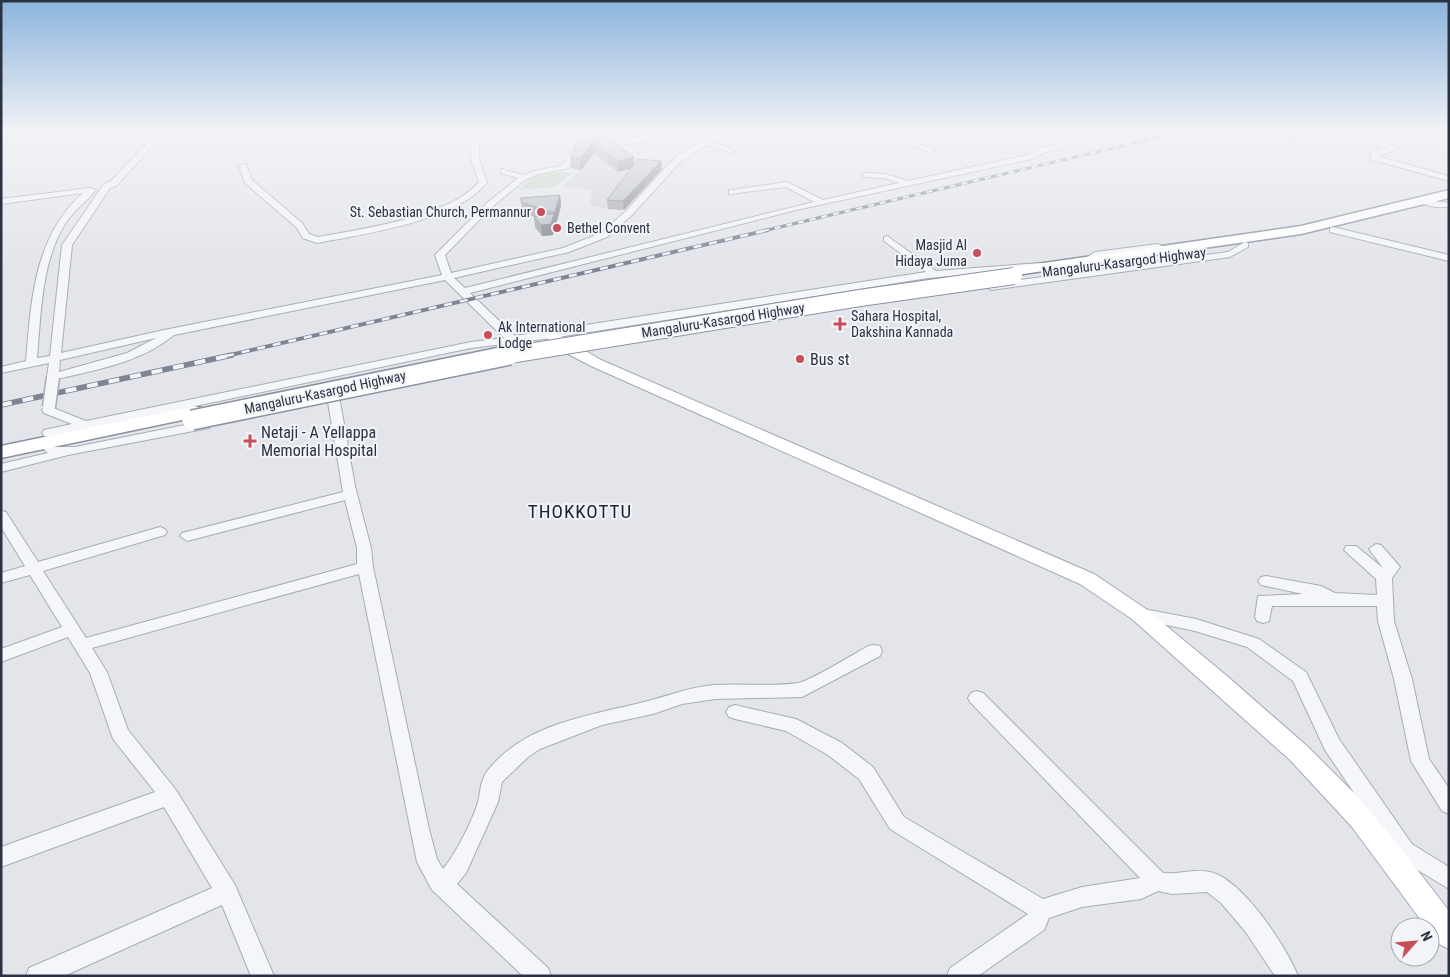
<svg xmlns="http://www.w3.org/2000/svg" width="1450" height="977" font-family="'Roboto Condensed',sans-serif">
	<rect width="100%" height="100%" fill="#e3e5ea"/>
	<!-- built -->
	<polygon fill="#d1d4dc" points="594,153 618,172 635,172 608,209 590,205 592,190 562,186 581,171"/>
	<!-- green -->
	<polygon fill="#c7d4c4" points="558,172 572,173 554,187 518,190 539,173"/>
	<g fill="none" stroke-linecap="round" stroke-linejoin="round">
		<defs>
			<g id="minor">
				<path d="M158,132H165L116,186L110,188L72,245L61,353L164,330L442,275L435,255L487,203L518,178L501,173V169L523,175L538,170L562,166L571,151L544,132H552L578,148L569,168L539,174L525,180L493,206L445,255L451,273L563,248L601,233L626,211L675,157L719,132H727L713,142L735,151L731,153L708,145L681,161L632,215L607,237L569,252L454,278L465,288L814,202L786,187L729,194V190H732L787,182L823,200L899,183L884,178L863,177L862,175L866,173L885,174L908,181L1027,155L1037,149L1105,132H1116L1043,153L1032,159L796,210L470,293L515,336L926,272L884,241V237L887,236L936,271L1040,263L1043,264V268L928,278L552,338L471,348L48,437L44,436L42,433L44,430L72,424L44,413L42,410L48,406L86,421L471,342L504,338L445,280L174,335C140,363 95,370 53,380L47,377L49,363L1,373V367L26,361C31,301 34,236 83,193L1,204V199L90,188L96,190C86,202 74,210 65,224C41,263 41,314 37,358L50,356L62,245L104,184L110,182ZM156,338L127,353L59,372L60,360Z"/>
				<polygon points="396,132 403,132 406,135 401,136"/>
				<path d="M659,132H668C650,146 619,143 596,147L592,145L647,136Z"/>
				<polygon points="876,132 885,132 936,150 929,152"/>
				<polygon points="925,132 935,132 954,138 950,140"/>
				<polygon points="1313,132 1323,132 1295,142 1289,141"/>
				<polygon points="1324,132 1335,132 1395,146 1395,150 1377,156 1449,176 1449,181 1370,159 1371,152 1384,148"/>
				<path d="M475,137L479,139V159L487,182C458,221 364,234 317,243L303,238L296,227L245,183L239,166L246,164L252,180L302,223L309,234L318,237C362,229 450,217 479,182L471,159V139Z"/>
				<polygon points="1419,199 1449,203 1449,207 1435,207 1419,203"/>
				<polygon points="1333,227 1449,255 1449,261 1330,232 1330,228"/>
				<polygon points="1245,242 1248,243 1248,247 1230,257 991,290 986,287 991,284 1228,252"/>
				<polygon points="1158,244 1163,247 1161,249 1098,257 1086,264 1081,261 1095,252"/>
				<path d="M333,392L339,396L355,486L371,548L373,567L429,829L437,859L443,869C455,855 473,820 478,802C481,791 480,780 488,770C527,721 596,715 652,700C673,694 692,687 714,685C742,683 770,687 798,683C810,681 854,654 868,646L874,645L880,646L882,651L880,656L802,697L715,699L682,704L653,714L602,725L540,749L528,757L502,782L498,802L466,873L457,884L548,968L551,976H523L432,890L417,862L359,574L92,648L107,672L128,730L176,790L235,885L274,976H251L222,905L64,976H26L29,968L212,888L164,807L1,867V847L155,792L113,739L90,673L68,637L1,662V649L62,627L30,575L1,583V573L25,566L1,527V511L6,512L38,562L160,527L165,529L167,532L165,535L43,571L86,638L357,564V548L345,500L187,541L180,536L182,533L343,492L327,396Z"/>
				<polygon points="205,421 211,425 209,428 68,455 1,472 1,464 48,453 44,450 46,447 75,447"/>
				<polygon points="1376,544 1381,545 1400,567 1392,578 1394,621 1412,679 1429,759 1449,788 1449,814 1442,811 1411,761 1394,679 1378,621 1377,606 1272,606 1269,621 1263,623 1257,621 1255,617 1258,596 1303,594 1261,585 1258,581 1261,577 1266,576 1321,586 1335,593 1377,595 1376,579 1344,550 1346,546 1356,546 1383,568 1369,549"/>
				<polygon points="1139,608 1196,619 1259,639 1306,672 1339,739 1412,844 1449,867 1449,889 1398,858 1325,750 1293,681 1247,647 1195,631 1133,618 1131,614 1133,610"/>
				<path d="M977,691L983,693L1163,873C1179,875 1194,868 1210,872C1242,879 1286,946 1298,976H1275L1245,931L1221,903L1207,892L1172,894L1158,891L1141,899L1082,907L1049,918L1044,930L978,976H947L950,968L1028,914L890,829L859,779L828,755L786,731L735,719L729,717L726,712L729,707L735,705L796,719L842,743L873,767L904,817L1043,899L1082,887L1140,878L971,703L968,698L971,693Z"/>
			</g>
			<path id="major" d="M552,331L601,360L1094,574L1146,609L1227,676L1307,746L1356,795L1396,842L1449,911V949C1439,945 1430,938 1430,927H1426L1352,827L1290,760L1132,619L1080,584L591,366L566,353L547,338L545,335Z"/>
			<g id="highway">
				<polygon points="1449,190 1449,198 1301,234 1009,276 1002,272 1009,268 1301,226"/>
				<polygon points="194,406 201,408 203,412 201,416 1,458 1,446"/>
			</g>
		</defs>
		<!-- minor casing -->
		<use href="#minor" stroke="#a8acb4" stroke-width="2"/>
		<!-- major casing -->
		<use href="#major" stroke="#a2a9b6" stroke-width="2"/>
		<!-- highway casing -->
		<use href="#highway" stroke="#8b92a1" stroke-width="3"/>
		<!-- minor -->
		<use href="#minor" fill="#f5f6f9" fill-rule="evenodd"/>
		<!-- major -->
		<use href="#major" fill="#fff" fill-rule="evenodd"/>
		<!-- highway -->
		<use href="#highway" fill="#fff" fill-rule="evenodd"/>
		<defs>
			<polyline id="rail-far2" points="763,231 1181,132"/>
			<polyline id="rail-far1" points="226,356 768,230"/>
			<polyline id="rail" points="1,405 232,355"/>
		</defs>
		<!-- rail-far2 casing -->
		<use href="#rail-far2" stroke="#7d8493" stroke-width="3"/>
		<!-- rail-far1 casing -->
		<use href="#rail-far1" stroke="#7d8493" stroke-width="4"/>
		<!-- rail casing -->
		<use href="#rail" stroke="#7d8493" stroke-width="5.5"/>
		<!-- rail-far2 -->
		<use href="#rail-far2" stroke="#f2f4f8" stroke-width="2" stroke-dasharray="6" stroke-linecap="butt"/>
		<!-- rail-far1 -->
		<use href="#rail-far1" stroke="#f2f4f8" stroke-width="2.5" stroke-dasharray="8" stroke-linecap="butt"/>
		<!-- rail -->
		<use href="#rail" stroke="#f2f4f8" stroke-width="4" stroke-dasharray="11" stroke-linecap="butt"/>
		<defs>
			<polyline id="minor-bridge" points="49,407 53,377"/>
			<polyline id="highway-bridge-far1" points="504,356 860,298 1014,276"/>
			<polyline id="highway-bridge" points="192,420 510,355"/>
		</defs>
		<!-- minor-bridge casing -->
		<use href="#minor-bridge" stroke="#a8acb4" stroke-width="15" stroke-linecap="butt"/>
		<!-- highway-bridge-far1 casing -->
		<use href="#highway-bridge-far1" stroke="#8b92a1" stroke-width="18" stroke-linecap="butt"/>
		<!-- highway-bridge casing -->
		<use href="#highway-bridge" stroke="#8b92a1" stroke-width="22" stroke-linecap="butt"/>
		<!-- minor-bridge -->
		<use href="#minor-bridge" stroke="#f5f6f9" stroke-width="12"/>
		<!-- highway-bridge-far1 -->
		<use href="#highway-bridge-far1" stroke="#fff" stroke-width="16"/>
		<!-- highway-bridge -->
		<use href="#highway-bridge" stroke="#fff" stroke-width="19"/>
	</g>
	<!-- wall -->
	<g fill="#a0a3ab">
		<polygon points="605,136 634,157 634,165 661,161 662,169 624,210 608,209 607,200 631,169 618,172 594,153 581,170 571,168 570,157 578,140"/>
		<polygon points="560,195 561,206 553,235 542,236 535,227 534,217 523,213 521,202"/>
	</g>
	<!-- shaded-wall -->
	<g fill="#82858b">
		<polygon points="593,142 594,153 581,170 580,159"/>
		<polygon points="634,157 634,168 618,172 618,161"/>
		<polygon points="661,161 662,169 624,210 623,201"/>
		<polygon points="560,195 561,206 553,235 542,236 541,225 551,224"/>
	</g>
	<!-- building -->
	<g fill="#babec7" stroke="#82858b">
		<polygon points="605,136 634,157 618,161 593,142 580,159 570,157 578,140"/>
		<polygon points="638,159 661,161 623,201 607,200"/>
		<polygon points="560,195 551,224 541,225 534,217 554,213 521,202 521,198"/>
	</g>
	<!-- sky -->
	<linearGradient id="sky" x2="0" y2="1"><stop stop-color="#8bb3dc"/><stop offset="0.49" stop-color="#f2f3f6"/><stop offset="1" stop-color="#f2f3f6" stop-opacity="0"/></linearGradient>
	<rect width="1450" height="269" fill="url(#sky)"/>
	<!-- markers -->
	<g fill="#ca4d5a" stroke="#f2f4f8" stroke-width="2">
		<circle cx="541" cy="212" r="5"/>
		<circle cx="557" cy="228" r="5"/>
		<circle cx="977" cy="253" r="5"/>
		<path d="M837.5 316.5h5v5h5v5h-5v5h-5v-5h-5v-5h5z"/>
		<circle cx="488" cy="335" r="5"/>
		<circle cx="800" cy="359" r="5"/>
		<path d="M247.5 433.5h5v5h5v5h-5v5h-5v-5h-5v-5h5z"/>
	</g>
	<g text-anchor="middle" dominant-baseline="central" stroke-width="4" stroke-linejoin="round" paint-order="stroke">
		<!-- far-poi labels -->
		<g font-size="14" fill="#2b3242" stroke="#f2f4f8" text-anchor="start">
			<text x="531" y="212" text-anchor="end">St. Sebastian Church, Permannur</text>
			<text x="567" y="228">Bethel Convent</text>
			<text x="967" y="245" text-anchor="end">Masjid Al<tspan x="967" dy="16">Hidaya Juma</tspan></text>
			<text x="851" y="316">Sahara Hospital,<tspan x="851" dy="16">Dakshina Kannada</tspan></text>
			<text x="498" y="327">Ak International<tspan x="498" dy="16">Lodge</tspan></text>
		</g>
		<!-- far-street labels -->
		<g font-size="14" fill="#2b3242" stroke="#f2f4f8">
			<text transform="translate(1124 262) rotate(-7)">Mangaluru-Kasargod Highway</text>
			<text transform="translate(723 320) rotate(-9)">Mangaluru-Kasargod Highway</text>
			<text transform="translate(325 392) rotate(-12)">Mangaluru-Kasargod Highway</text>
		</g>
		<!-- poi labels -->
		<g font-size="16" fill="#2b3242" stroke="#f2f4f8" text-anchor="start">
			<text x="810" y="359">Bus st</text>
			<text x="261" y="432">Netaji - A Yellappa<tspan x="261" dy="18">Memorial Hospital</tspan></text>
		</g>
		<!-- quarter labels -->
		<g font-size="19" letter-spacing="1" fill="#1d2333" stroke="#f2f4f8">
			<text x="580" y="511">THOKKOTTU</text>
		</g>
	</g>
	<!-- border -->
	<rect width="1450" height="977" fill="none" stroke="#2b3242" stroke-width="5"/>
	<!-- north arrow -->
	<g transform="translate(1415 942) rotate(63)"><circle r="24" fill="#f2f4f8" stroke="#a2a6af"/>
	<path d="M0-4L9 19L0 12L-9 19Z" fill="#ca4d5a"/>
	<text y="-8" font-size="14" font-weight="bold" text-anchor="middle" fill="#2b3242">N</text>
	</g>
</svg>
